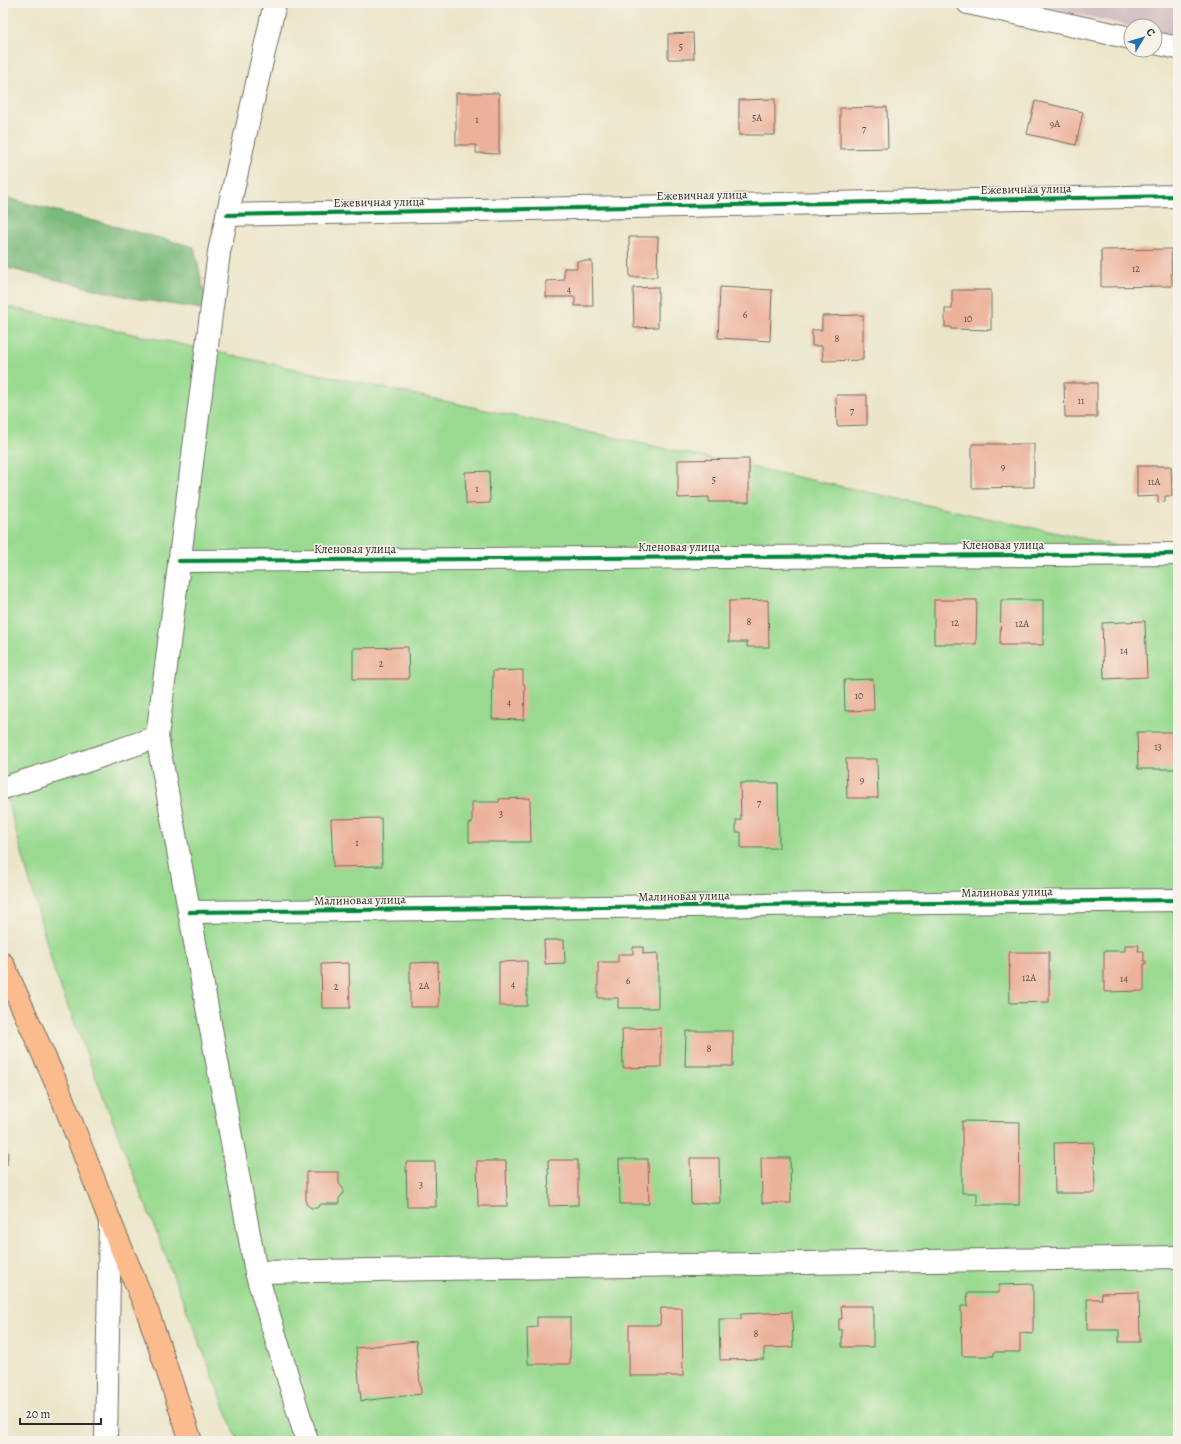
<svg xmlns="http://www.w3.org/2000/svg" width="1181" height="1444" font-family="Alegreya,serif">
	<rect width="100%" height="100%" fill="#f7f3e8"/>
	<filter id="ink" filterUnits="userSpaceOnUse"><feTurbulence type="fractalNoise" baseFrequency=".025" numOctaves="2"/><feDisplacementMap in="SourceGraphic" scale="8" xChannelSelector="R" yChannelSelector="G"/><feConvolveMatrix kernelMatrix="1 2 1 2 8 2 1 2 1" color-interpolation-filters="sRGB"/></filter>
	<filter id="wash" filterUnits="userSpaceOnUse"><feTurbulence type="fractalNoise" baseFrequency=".012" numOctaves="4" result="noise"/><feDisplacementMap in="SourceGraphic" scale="16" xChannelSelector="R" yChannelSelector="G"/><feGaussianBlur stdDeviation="0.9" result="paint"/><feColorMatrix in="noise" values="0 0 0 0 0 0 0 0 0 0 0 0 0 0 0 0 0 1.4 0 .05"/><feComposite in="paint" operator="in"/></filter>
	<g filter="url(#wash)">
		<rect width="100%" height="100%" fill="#ebe5c9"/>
		<!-- industrial -->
		<polygon fill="#d2bec2" points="1026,3 1178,3 1178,37 1155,32 1155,26 1131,26"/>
		<!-- green -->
		<polygon fill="#99da90" stroke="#62825e" points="3,306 1178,559 1178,1441 238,1441 55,973 3,784"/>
		<!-- forest -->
		<polygon fill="#7aba7a" stroke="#527252" points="3,197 194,247 208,310 132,298 3,267"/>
		<g id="blocks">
			<!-- building -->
			<g fill="#ecb19a">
				<polygon points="693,33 694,59 668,59 668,34"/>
				<polygon points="456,93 499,93 499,154 476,153 476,145 456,145"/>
				<polygon points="775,99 775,135 739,135 739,100"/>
				<polygon points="1035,101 1083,112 1076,145 1027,134"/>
				<polygon points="887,107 888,148 840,149 840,108"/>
				<polygon points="629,237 658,237 657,277 630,277"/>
				<polygon points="1171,249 1172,286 1101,287 1101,250"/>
				<polygon points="577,261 592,261 593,306 575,306 575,297 546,297 546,281 564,280 564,268 577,268"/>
				<polygon points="658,287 658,327 634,328 633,288"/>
				<polygon points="720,287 772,290 770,341 718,338"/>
				<polygon points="952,290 991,290 991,330 951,329 951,327 945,327 945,309 952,309"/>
				<polygon points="863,315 863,360 823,361 822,346 812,346 812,330 822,330 822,316"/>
				<polygon points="1064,383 1097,383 1097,417 1065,417"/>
				<polygon points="836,395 867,395 867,425 837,426"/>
				<polygon points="972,444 1034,444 1034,487 972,488"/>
				<polygon points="749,459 749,502 709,502 709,497 678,498 678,460"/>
				<polygon points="1137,466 1171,466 1172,496 1165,496 1165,502 1158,503 1158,496 1137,497"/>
				<polygon points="489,471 490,503 466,504 465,472"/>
				<polygon points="768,600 769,647 747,647 747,642 729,642 729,601"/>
				<polygon points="934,600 977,600 976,644 934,644"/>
				<polygon points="1001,600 1043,600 1043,645 1000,645"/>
				<polygon points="1145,621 1147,677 1104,679 1102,623"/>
				<polygon points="408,647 409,679 353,679 353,648"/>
				<polygon points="523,670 523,684 525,685 524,720 492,719 493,671"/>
				<polygon points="873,679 874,710 845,711 844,680"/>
				<polygon points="1137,732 1178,732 1178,769 1138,769"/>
				<polygon points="846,759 877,759 878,798 847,798"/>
				<polygon points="740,783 778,783 779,848 741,848 741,832 736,832 736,820 741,820"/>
				<polygon points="530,798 531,842 469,842 469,823 472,823 472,802 499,802 499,799"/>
				<polygon points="381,818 382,866 333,867 331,819"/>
				<polygon points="544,940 564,940 565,963 545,964"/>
				<polygon points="1125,945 1139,945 1138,951 1144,951 1144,961 1146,961 1146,964 1144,964 1144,991 1104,992 1104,951 1125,951"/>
				<polygon points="633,947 643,947 643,954 658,953 658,1008 618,1008 618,998 598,998 598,962 618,962 618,954 633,954"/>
				<polygon points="1009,952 1049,952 1049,1002 1010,1003"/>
				<polygon points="527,961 527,1006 499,1006 499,962"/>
				<polygon points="438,962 439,1007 410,1007 410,963"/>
				<polygon points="349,963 350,1008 322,1008 321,964"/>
				<polygon points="661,1028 661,1067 623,1068 622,1029"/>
				<polygon points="686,1031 733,1031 733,1066 685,1066"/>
				<polygon points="962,1121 1020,1122 1019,1205 977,1205 977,1193 962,1193"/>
				<polygon points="1094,1142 1095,1193 1055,1193 1054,1143"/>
				<polygon points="3,1151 8,1152 7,1165 3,1165"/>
				<polygon points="690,1158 719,1158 720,1203 691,1204"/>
				<polygon points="761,1158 790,1158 791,1203 762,1203"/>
				<polygon points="619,1159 648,1159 649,1204 620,1204"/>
				<polygon points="548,1160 578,1160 578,1205 549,1206"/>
				<polygon points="477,1161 506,1161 507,1206 478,1206"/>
				<polygon points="406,1162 435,1162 436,1207 407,1207"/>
				<polygon points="306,1172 339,1172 339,1184 343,1188 343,1194 339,1198 339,1204 321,1204 317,1208 311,1208 306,1204"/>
				<polygon points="1033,1284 1033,1334 1020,1333 1020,1352 994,1352 994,1356 962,1356 961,1306 968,1306 967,1293 999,1293 999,1285"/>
				<polygon points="1139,1292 1140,1342 1119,1342 1119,1330 1087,1330 1087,1299 1102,1299 1101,1293"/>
				<polygon points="841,1306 873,1306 873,1347 842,1347 842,1330 839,1330 839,1319 842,1319"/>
				<polygon points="661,1308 682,1308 683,1376 629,1376 629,1325 660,1325"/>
				<polygon points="792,1312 793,1347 764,1348 764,1359 720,1360 719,1319 741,1319 741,1314"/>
				<polygon points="537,1317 570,1317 570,1364 528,1364 527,1328 537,1327"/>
				<polygon points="416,1341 421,1394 361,1401 356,1348"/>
			</g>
		</g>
	</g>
	<g filter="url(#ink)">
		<use href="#blocks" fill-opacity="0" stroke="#6e6c62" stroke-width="1"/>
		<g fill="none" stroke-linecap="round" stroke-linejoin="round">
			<defs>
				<g id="minor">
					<polyline points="968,3 1131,38"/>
					<polyline points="1155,43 1178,48"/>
					<polyline points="227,215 1178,196"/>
					<polyline points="179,561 1178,554"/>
					<polyline points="157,737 256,1272 307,1441"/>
					<polyline points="3,788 75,765 157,737 219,252 275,3"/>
					<polyline points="189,912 1178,900"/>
					<polyline points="256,1272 1178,1257"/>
					<polyline points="106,1441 110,1221"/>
				</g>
				<polyline id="major" points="3,964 57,1085 110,1221 148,1313 191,1441"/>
			</defs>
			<!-- minor casing -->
			<use href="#minor" stroke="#6e6c62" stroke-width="24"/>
			<!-- major casing -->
			<use href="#major" stroke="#6e6c62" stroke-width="24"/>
			<!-- minor -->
			<use href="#minor" stroke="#fff" stroke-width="22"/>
			<!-- major -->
			<use href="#major" stroke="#fbbb8d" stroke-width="22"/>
			<defs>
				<g id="cycleway">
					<polyline points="227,215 1178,196"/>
					<polyline points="179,561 1178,554"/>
					<polyline points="189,912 1178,900"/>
				</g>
			</defs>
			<!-- cycleway casing -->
			<use href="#cycleway" stroke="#f7f3e8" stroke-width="6"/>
			<!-- cycleway -->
			<use href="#cycleway" stroke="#00873e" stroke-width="4"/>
		</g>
	</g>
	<g text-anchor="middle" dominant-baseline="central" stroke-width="3" stroke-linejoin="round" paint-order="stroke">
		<!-- number labels -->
		<g font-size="10" fill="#5b4c47">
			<text x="681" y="46">5</text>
			<text x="757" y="117">5А</text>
			<text x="477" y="119">1</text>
			<text x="1055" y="123">9А</text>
			<text x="864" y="128">7</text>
			<text x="1136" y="268">12</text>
			<text x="569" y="289">4</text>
			<text x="745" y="314">6</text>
			<text x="968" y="318">10</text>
			<text x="837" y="338">8</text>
			<text x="1081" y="400">11</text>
			<text x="852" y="410">7</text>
			<text x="1003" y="466">9</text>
			<text x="714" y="479">5</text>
			<text x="1154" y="481">11А</text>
			<text x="477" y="488">1</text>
			<text x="749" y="621">8</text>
			<text x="955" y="622">12</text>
			<text x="1022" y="623">12А</text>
			<text x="1124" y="650">14</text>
			<text x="381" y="663">2</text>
			<text x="859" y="695">10</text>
			<text x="509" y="702">4</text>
			<text x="1158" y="746">13</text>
			<text x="862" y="779">9</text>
			<text x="759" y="802">7</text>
			<text x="501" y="813">3</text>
			<text x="357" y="842">1</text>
			<text x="1029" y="977">12А</text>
			<text x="1124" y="978">14</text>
			<text x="628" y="980">6</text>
			<text x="513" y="984">4</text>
			<text x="424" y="985">2А</text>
			<text x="336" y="986">2</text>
			<text x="709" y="1048">8</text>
			<text x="421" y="1184">3</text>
			<text x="756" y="1333">8</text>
		</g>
		<!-- street labels -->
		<g font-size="12" fill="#2b2b2b" stroke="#f7f3e8">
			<text transform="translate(1026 189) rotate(-1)">Ежевичная улица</text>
			<text transform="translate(702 195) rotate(-1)">Ежевичная улица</text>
			<text transform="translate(379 202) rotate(-1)">Ежевичная улица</text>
			<text x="1003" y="545">Кленовая улица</text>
			<text x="679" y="547">Кленовая улица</text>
			<text x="355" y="549">Кленовая улица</text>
			<text transform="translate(1007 892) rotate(-1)">Малиновая улица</text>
			<text transform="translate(684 896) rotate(-1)">Малиновая улица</text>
			<text transform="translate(360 900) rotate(-1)">Малиновая улица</text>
		</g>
	</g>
	<!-- margin -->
	<rect width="1181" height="1444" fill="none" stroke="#f7f3e8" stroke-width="16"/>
	<!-- north arrow -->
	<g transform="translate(1143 38) rotate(52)"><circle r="19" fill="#f7f3e8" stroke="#a5a39c"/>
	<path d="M0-3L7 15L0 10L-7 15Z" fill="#1f6fb2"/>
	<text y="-6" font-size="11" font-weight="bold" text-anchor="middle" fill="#2b2b2b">С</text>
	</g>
	<!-- scale -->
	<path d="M20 1418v6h81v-6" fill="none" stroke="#2b2b2b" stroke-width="2"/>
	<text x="26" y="1418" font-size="12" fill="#2b2b2b" stroke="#f7f3e8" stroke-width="3" paint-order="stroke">20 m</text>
</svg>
